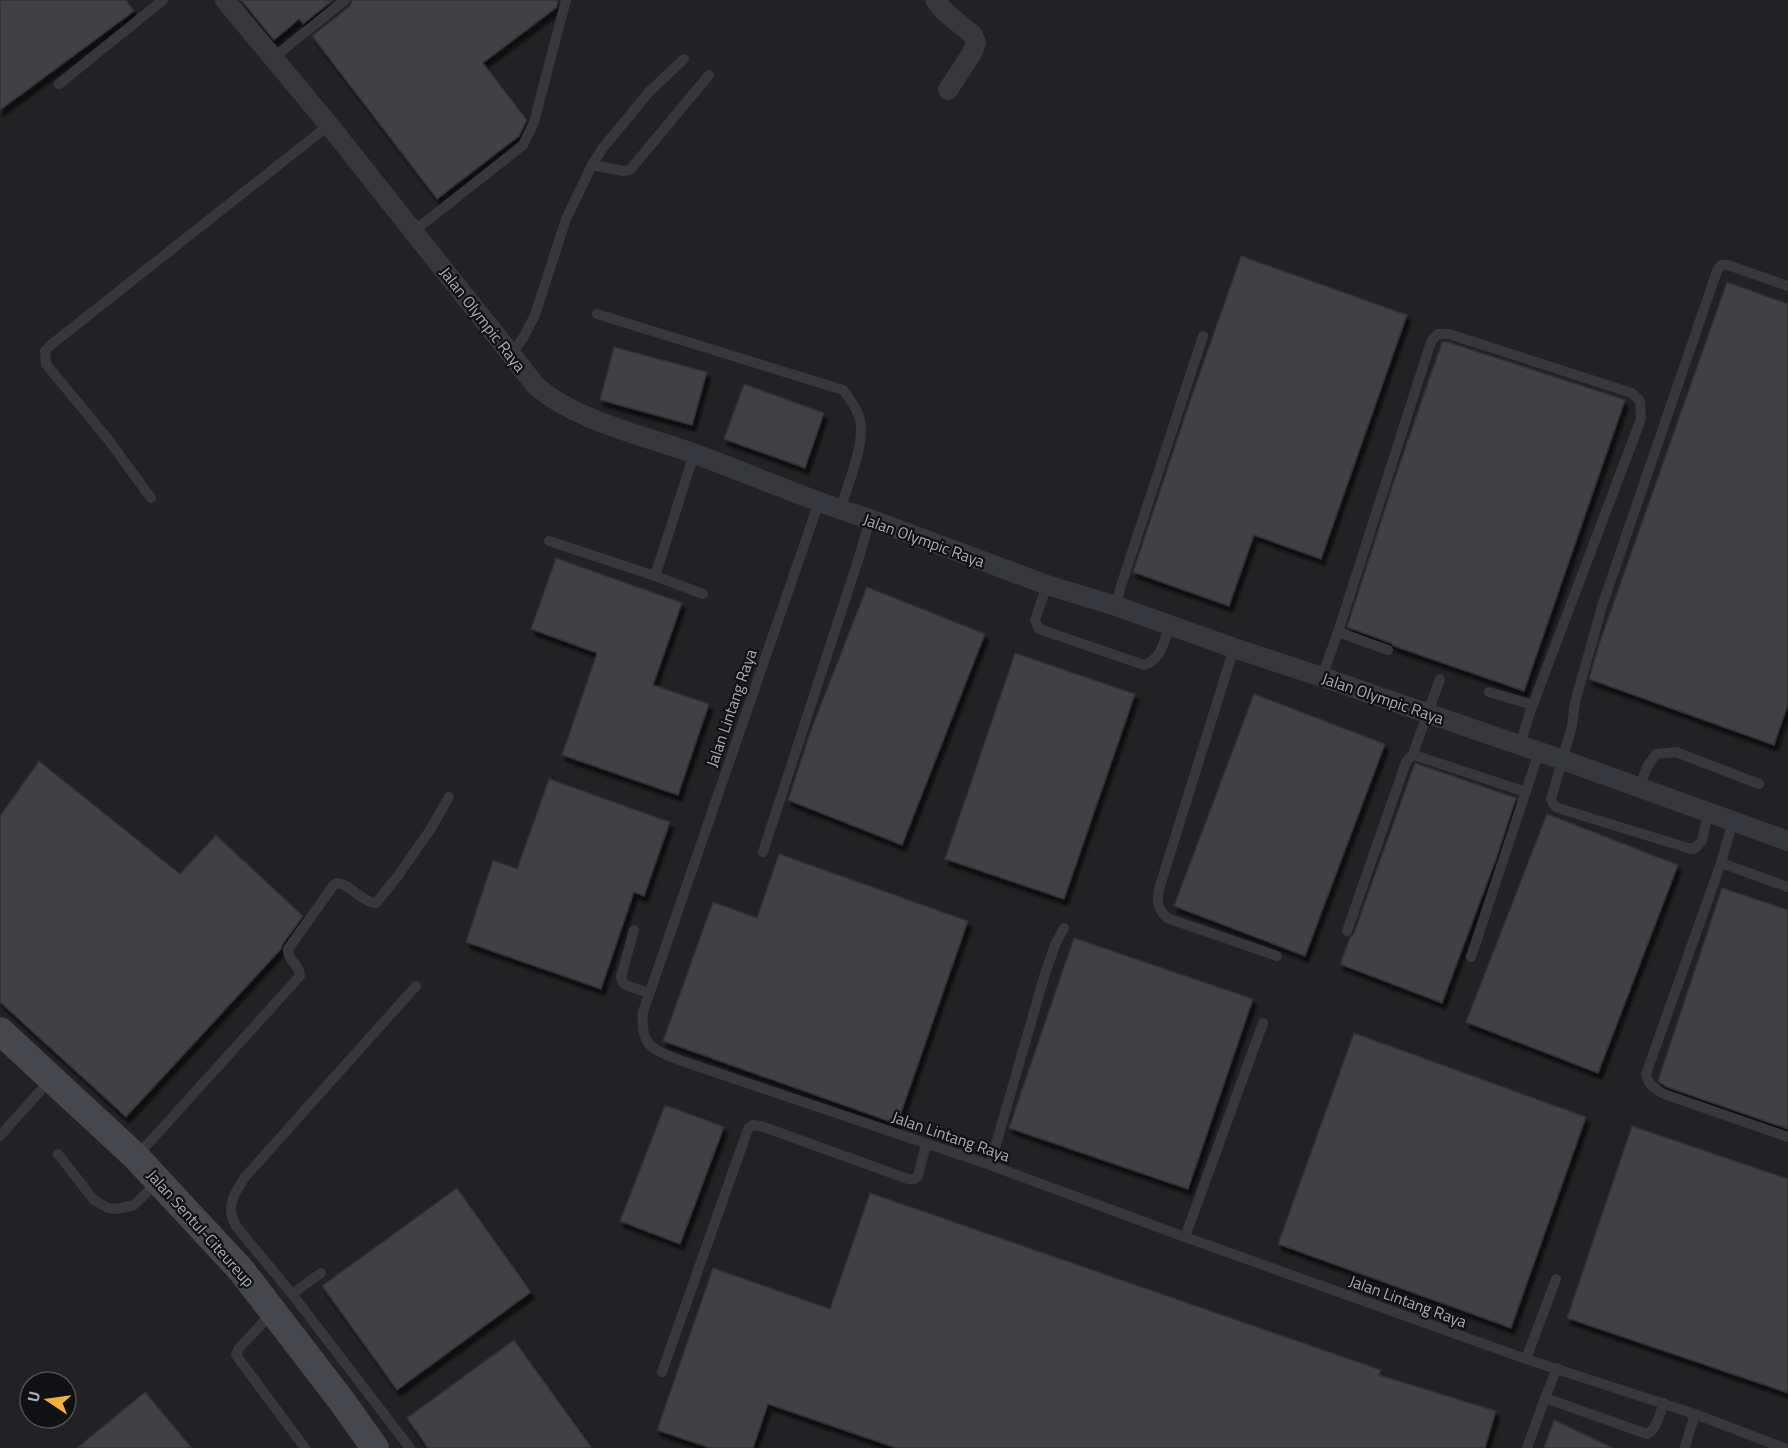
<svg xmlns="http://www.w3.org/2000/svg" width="1788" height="1448" font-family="'Titillium Web',sans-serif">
	<defs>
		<filter id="shadow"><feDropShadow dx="3.5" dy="6" stdDeviation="1.5" flood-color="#0009"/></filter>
	</defs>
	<rect width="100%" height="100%" fill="#161618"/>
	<!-- built -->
	<path fill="#222225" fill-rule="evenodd" d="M0,0H1788V1448H0ZM30,1382H66V1418H30Z"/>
	<!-- building -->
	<g fill="#404145" stroke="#303034" stroke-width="1.5" filter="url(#shadow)">
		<polygon points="0,0 126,0 134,11 0,110"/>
		<polygon points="241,0 333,0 303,24 299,19 274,40"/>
		<polygon points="352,0 558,0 557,7 483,63 527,120 519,136 437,199 312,36 350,6"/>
		<polygon points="1241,256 1407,315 1321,559 1254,535 1229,606 1133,572 1189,404"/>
		<polygon points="1727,282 1788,304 1788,704 1774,745 1589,679 1599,644"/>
		<polygon points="1442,342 1448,342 1625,400 1524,691 1394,646 1391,643 1347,627 1396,475"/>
		<polygon points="614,347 707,372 692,425 600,400"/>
		<polygon points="744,384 824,413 805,468 724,439"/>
		<polygon points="556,558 682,603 653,685 709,704 678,795 562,755 597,653 531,629"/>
		<polygon points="867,587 985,634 902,845 788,800 811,730"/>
		<polygon points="1015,653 1135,694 1064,899 945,859"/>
		<polygon points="1254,694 1385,744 1305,956 1174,906"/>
		<polygon points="39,761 180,874 216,835 303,916 282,945 281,949 126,1117 0,1002 0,816"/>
		<polygon points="1415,763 1516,798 1496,859 1442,1003 1340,964 1350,938 1354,933"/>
		<polygon points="549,779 670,822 644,896 634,892 601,989 466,942 493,860 517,869"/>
		<polygon points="1547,814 1678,865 1598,1073 1466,1022"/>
		<polygon points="779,854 968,921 897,1124 663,1041 713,902 757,918"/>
		<polygon points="1722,888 1788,910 1788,1129 1667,1087 1658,1081"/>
		<polygon points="1074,938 1253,999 1188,1189 1009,1128"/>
		<polygon points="1354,1033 1586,1117 1511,1328 1278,1244"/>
		<polygon points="665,1105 724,1127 680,1244 620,1221"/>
		<polygon points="1632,1126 1788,1179 1788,1393 1567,1318"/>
		<polygon points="457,1188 531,1292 397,1390 322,1286"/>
		<polygon points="870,1193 1381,1370 1379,1375 1496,1411 1485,1448 896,1448 768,1404 753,1448 710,1448 657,1430 713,1268 830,1309"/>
		<polygon points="514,1340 592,1448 428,1448 407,1418"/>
		<polygon points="145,1392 192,1448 77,1448"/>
		<polygon points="1554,1420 1613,1448 1544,1448"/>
	</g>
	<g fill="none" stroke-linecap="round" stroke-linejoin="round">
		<!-- lane -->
		<g stroke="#37383d" stroke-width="10">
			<polyline points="273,58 345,0"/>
			<polyline points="59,84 163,0"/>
			<polyline points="592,165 623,171 630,170 709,75"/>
			<polyline points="414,231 523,145 534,122 566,0"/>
			<path d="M597,314L843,390C852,401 861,414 861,428C862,451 847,487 840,510"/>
			<polyline points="511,354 523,338 535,315 566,219 592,165 602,149 649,92 684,59"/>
			<polyline points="151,498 107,438 46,364 45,351 52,344 329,125"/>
			<path d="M819,502L643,1012C640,1045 651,1049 679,1060L990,1165L1185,1237L1526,1359L1695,1414L1784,1448"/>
			<polyline points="549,541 655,576 694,454"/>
			<polyline points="655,576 703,594"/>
			<path d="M1047,585L1035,620L1039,629L1144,665C1163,658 1163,642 1170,625"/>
			<polyline points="1116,606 1120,589 1203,336"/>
			<polyline points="1338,632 1388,650"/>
			<path d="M1234,648L1159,889C1157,903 1157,908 1167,918L1277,956"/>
			<polyline points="1322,677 1338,632 1429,348 1432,340 1438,334 1449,334 1632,393 1640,401 1641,419 1529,715 1520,746"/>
			<polyline points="1440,679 1414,751 1414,755 1526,792"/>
			<polyline points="1489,692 1533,705"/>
			<polyline points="1639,788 1647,767 1656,754 1676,752 1759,784"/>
			<polyline points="1708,812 1702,841 1694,849 1688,848 1558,808 1554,805 1551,799 1572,726 1575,702 1603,603 1717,271 1721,265 1728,265 1788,286"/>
			<path d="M1733,821L1721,863L1646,1074C1648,1085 1654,1088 1664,1094L1788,1137"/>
			<polyline points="763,852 860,554 870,519"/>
			<polyline points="1721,863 1788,887"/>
			<polyline points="634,930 621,977 623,983 628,986 649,993"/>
			<polyline points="1347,931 1406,762 1410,757 1414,755"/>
			<polyline points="1471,957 1539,752"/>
			<polyline points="0,1136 51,1079"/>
			<polyline points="58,1154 94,1200 108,1208 116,1209 134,1205 159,1181"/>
			<path d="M137,1156L300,976C300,964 287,961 288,949L333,886L337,883C352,884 360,902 376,903L397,877L430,830L449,797"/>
			<polyline points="990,1165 1044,977 1055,945 1064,928"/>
			<polyline points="1185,1237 1263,1023"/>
			<polyline points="292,1294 321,1273"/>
			<polyline points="272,1313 239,1348 236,1355 305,1448"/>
			<polyline points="1526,1359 1556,1279"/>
			<polyline points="662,1372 748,1129 753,1125 761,1126 908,1179 914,1179 918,1176 926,1144"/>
			<polyline points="1545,1398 1557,1368"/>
			<polyline points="1685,1447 1695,1414"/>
			<path d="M410,1448L292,1294L236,1226C225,1206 234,1194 245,1177L416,986"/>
			<path d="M1527,1448L1545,1398L1647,1434C1657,1429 1660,1413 1664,1403"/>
		</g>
		<!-- street -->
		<g stroke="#37383d" stroke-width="20">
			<path d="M225,0L329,125L536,386C578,422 643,435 695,454C753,475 810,501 870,519L1047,585L1116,606L1234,648L1322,677L1563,760L1788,841"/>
			<polyline points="935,0 944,11 973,35 976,43 972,53 948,90"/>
		</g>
		<!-- secondary -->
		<polyline stroke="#45474d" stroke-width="28" points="0,1031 136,1157 241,1270 341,1400 375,1448"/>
	</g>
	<g text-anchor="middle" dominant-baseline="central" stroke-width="4.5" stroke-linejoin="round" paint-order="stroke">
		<!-- street labels -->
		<g font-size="16" fill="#a8adb8" stroke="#111113">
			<text transform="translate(483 319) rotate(52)">Jalan Olympic Raya</text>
			<text transform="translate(924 540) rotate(20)">Jalan Olympic Raya</text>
			<text transform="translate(1383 698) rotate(19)">Jalan Olympic Raya</text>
			<text transform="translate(731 708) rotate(-71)">Jalan Lintang Raya</text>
			<text transform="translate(951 1136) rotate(19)">Jalan Lintang Raya</text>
			<text transform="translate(201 1228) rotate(48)">Jalan Sentul-Citeureup</text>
			<text transform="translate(1408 1301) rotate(20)">Jalan Lintang Raya</text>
		</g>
	</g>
	<!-- north arrow -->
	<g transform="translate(48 1400) rotate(283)"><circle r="28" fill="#111113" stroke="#4d4f55" stroke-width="1.5"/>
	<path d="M0-4.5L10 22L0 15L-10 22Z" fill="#f2b134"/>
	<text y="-9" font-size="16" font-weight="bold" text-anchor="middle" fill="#a8adb8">U</text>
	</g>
</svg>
